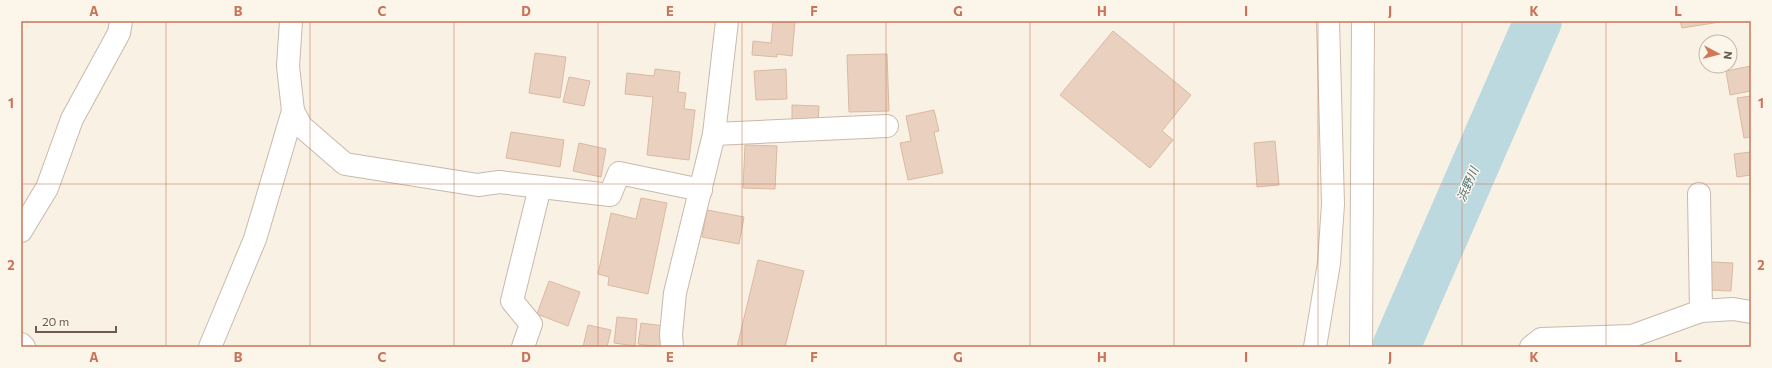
<svg xmlns="http://www.w3.org/2000/svg" width="1772" height="368" font-family="Commissioner,'Noto Sans JP',sans-serif">
	<rect width="100%" height="100%" fill="#f8f1e4"/>
	<g fill="none" stroke-linecap="round" stroke-linejoin="round">
		<!-- river -->
		<polyline stroke="#bbd9df" stroke-width="48" points="1396,347 1538,21"/>
	</g>
	<!-- building -->
	<g fill="#ead1bf" stroke="#dab9a2">
		<polygon points="773,21 795,21 792,56 777,54 777,57 752,55 753,41 771,43"/>
		<polygon points="1680,21 1726,21 1682,28"/>
		<polygon points="1113,31 1191,95 1162,131 1173,140 1150,168 1060,95"/>
		<polygon points="535,53 566,57 560,98 529,93"/>
		<polygon points="887,54 889,111 849,112 847,55"/>
		<polygon points="1751,66 1751,91 1730,95 1726,71"/>
		<polygon points="655,69 680,72 678,92 686,93 684,109 695,110 689,160 647,155 653,97 625,94 627,73 654,76"/>
		<polygon points="786,69 787,99 756,100 754,71"/>
		<polygon points="569,77 590,81 584,106 563,102"/>
		<polygon points="1751,96 1751,137 1744,138 1737,98"/>
		<polygon points="792,105 819,106 818,122 792,121"/>
		<polygon points="934,110 939,131 934,132 943,173 908,180 900,143 911,141 906,116"/>
		<polygon points="511,132 564,140 560,167 506,158"/>
		<polygon points="1275,141 1279,185 1257,187 1254,143"/>
		<polygon points="579,143 606,149 601,177 573,171"/>
		<polygon points="745,145 777,146 775,189 743,188"/>
		<polygon points="1751,152 1751,175 1737,177 1734,154"/>
		<polygon points="641,198 667,203 648,294 608,285 609,277 598,274 611,213 636,219"/>
		<polygon points="707,210 744,217 739,244 702,237"/>
		<polygon points="758,260 804,271 785,347 737,347"/>
		<polygon points="1711,262 1733,263 1731,291 1709,290"/>
		<polygon points="549,281 580,292 568,326 537,314"/>
		<polygon points="617,317 637,319 635,346 614,343"/>
		<polygon points="641,323 664,326 661,347 638,344"/>
		<polygon points="588,325 611,330 607,347 583,347"/>
	</g>
	<g fill="none" stroke-linecap="round" stroke-linejoin="round">
		<defs>
			<g id="street">
				<polyline points="293,111 301,126 345,164 478,185 499,182 610,195 619,173 701,190"/>
				<polyline points="714,134 887,126"/>
				<polyline points="1699,194 1701,311"/>
				<polyline points="21,231 47,188 72,119 119,33 121,21"/>
				<polyline points="21,344 24,347"/>
				<polyline points="210,347 255,239 293,111 288,66 291,21"/>
				<polyline points="523,347 531,324 512,301 540,187"/>
				<polyline points="672,347 671,334 675,293 714,134 727,21"/>
				<polyline points="1531,347 1541,339 1632,336 1701,311 1733,309 1751,312"/>
			</g>
			<g id="secondary">
				<polyline points="1315,347 1329,263 1333,204 1328,21"/>
				<polyline points="1361,347 1363,21"/>
			</g>
		</defs>
		<!-- street casing -->
		<use href="#street" stroke="#c8b9ac" stroke-width="24"/>
		<!-- secondary casing -->
		<use href="#secondary" stroke="#cdbbad" stroke-width="24"/>
		<!-- street -->
		<use href="#street" stroke="#fff" stroke-width="22"/>
		<!-- secondary -->
		<use href="#secondary" stroke="#fff" stroke-width="22"/>
	</g>
	<!-- grid -->
	<path fill="none" stroke="#c87458" stroke-width="1" stroke-opacity="0.55" d="M166,21V347M310,21V347M454,21V347M598,21V347M742,21V347M886,21V347M1030,21V347M1174,21V347M1318,21V347M1462,21V347M1606,21V347M21,184H1751"/>
	<g text-anchor="middle" dominant-baseline="central" stroke-width="3" stroke-linejoin="round" paint-order="stroke">
		<!-- water labels -->
		<g font-size="12" font-style="italic" fill="#4a747e" stroke="#fcf5e9">
			<text transform="translate(1467 184) rotate(-67)">浜野川</text>
		</g>
	</g>
	<!-- border -->
	<rect width="1772" height="368" fill="none" stroke="#fcf5e9" stroke-width="44"/>
	<!-- north arrow -->
	<g transform="translate(1718 54) rotate(97)"><circle r="19" fill="#fcf5e9" stroke="#c3b7ab"/>
	<path d="M0-3L7 15L0 10L-7 15Z" fill="#d27759"/>
	<text y="-6" font-size="11" font-weight="bold" text-anchor="middle" fill="#6d594d">N</text>
	</g>
	<!-- scale -->
	<path d="M36 326v6h80v-6" fill="none" stroke="#6d594d" stroke-width="2"/>
	<text x="42" y="326" font-size="12" fill="#6d594d" stroke="#fcf5e9" stroke-width="3" paint-order="stroke">20 m</text>
	<rect x="22" y="22" width="1728" height="324" fill="none" stroke="#c87458" stroke-width="1.5"/>
	<g font-size="13" text-anchor="middle" font-weight="bold" fill="#c87458">
		<text x="94" y="16">A</text>
		<text x="238" y="16">B</text>
		<text x="382" y="16">C</text>
		<text x="526" y="16">D</text>
		<text x="670" y="16">E</text>
		<text x="814" y="16">F</text>
		<text x="958" y="16">G</text>
		<text x="1102" y="16">H</text>
		<text x="1246" y="16">I</text>
		<text x="1390" y="16">J</text>
		<text x="1534" y="16">K</text>
		<text x="1678" y="16">L</text>
		<text x="11" y="108">1</text>
		<text x="1761" y="108">1</text>
		<text x="11" y="270">2</text>
		<text x="1761" y="270">2</text>
		<text x="94" y="362">A</text>
		<text x="238" y="362">B</text>
		<text x="382" y="362">C</text>
		<text x="526" y="362">D</text>
		<text x="670" y="362">E</text>
		<text x="814" y="362">F</text>
		<text x="958" y="362">G</text>
		<text x="1102" y="362">H</text>
		<text x="1246" y="362">I</text>
		<text x="1390" y="362">J</text>
		<text x="1534" y="362">K</text>
		<text x="1678" y="362">L</text>
	</g>
</svg>
